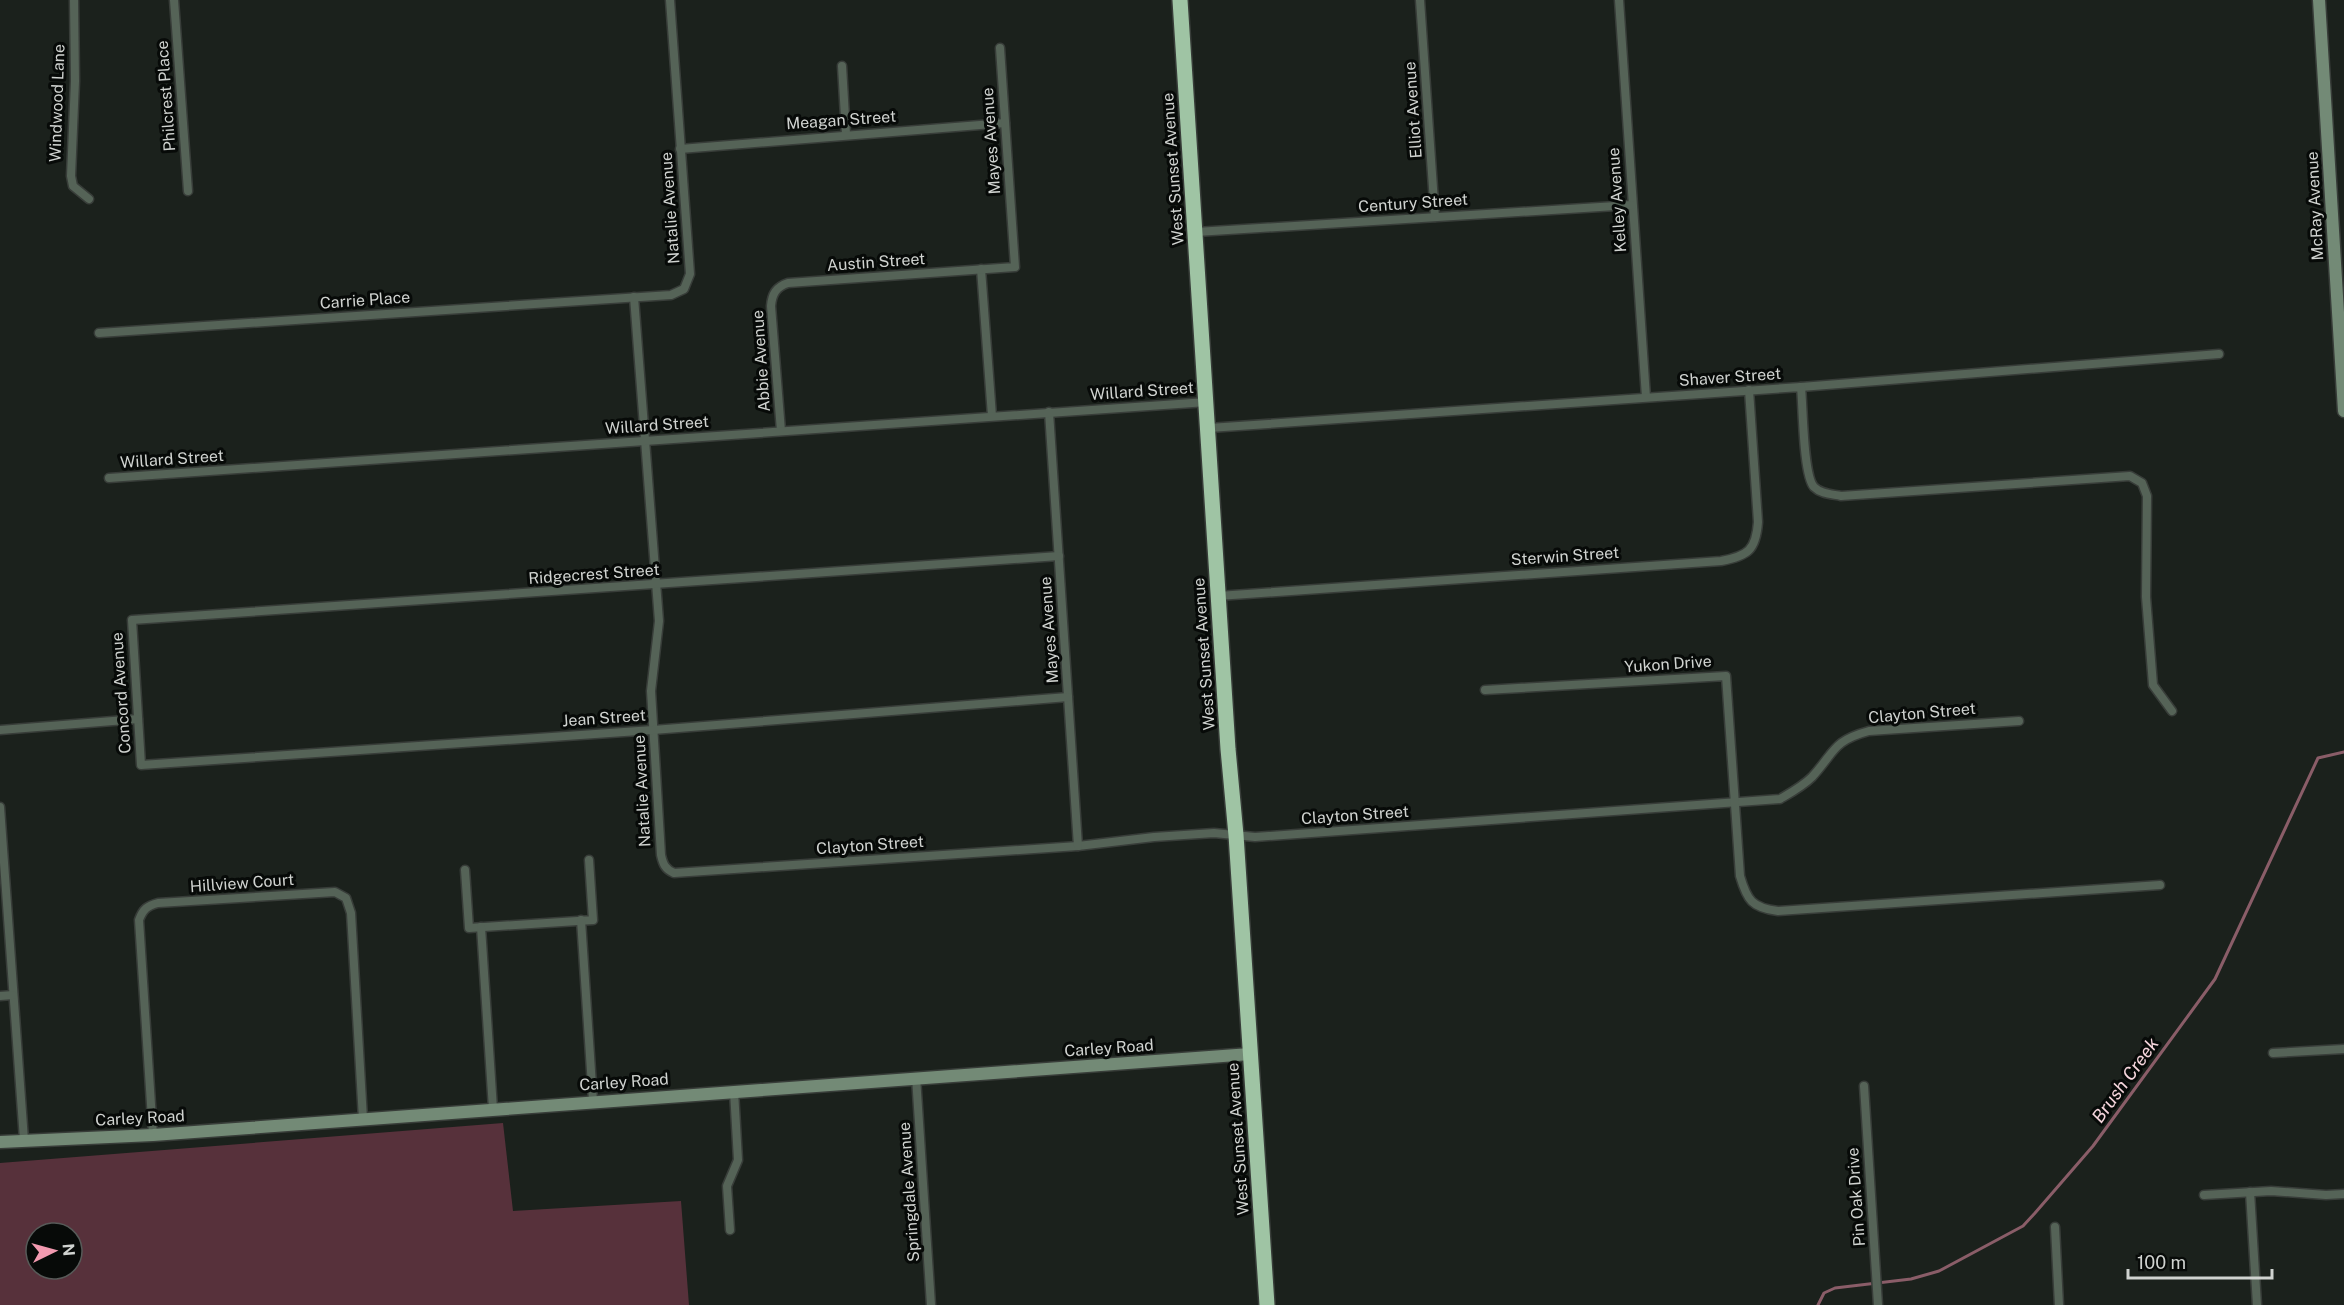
<svg xmlns="http://www.w3.org/2000/svg" width="2344" height="1305" font-family="'Public Sans',sans-serif">
	<rect width="100%" height="100%" fill="#1b211c"/>
	<!-- green -->
	<path fill="#57313b" fill-rule="evenodd" d="M503,1123L513,1211L681,1201L689,1305H0V1163ZM36,1233H72V1269H36Z"/>
	<g fill="none" stroke-linecap="round" stroke-linejoin="round">
		<!-- stream -->
		<polyline stroke="#8a5d68" stroke-width="3" points="1818,1305 1824,1293 1835,1288 1911,1279 1939,1271 2023,1226 2035,1213 2093,1146 2215,979 2318,758 2344,752"/>
		<defs>
			<g id="street">
				<polyline points="74,0 75,81 71,176 73,186 89,199"/>
				<polyline points="174,0 188,191"/>
				<polyline points="1420,0 1435,217"/>
				<polyline points="1619,0 1646,397"/>
				<polyline points="842,66 846,134"/>
				<polyline points="680,149 1005,123"/>
				<polyline points="1196,232 1632,205"/>
				<polyline points="981,269 992,416"/>
				<path d="M634,297L659,621L651,691L661,855C663,864 665,869 674,873L1078,846L1154,837L1214,833L1255,837L1780,799C1792,792 1803,786 1812,777C1835,752 1832,741 1869,731L2019,721"/>
				<polyline points="99,333 671,295 684,289 690,274 670,0"/>
				<polyline points="1801,387 2219,354"/>
				<polyline points="1049,412 1078,846"/>
				<path d="M1209,428L1801,387C1803,406 1803,475 1814,487C1821,494 1831,494 1841,496L2130,476L2142,483L2147,496L2146,597L2153,685L2172,711"/>
				<path d="M781,431L771,306C772,294 776,287 788,283L1015,267L1000,48"/>
				<polyline points="109,478 1207,402"/>
				<polyline points="1059,556 132,620 141,765 653,730 1068,697"/>
				<path d="M1218,596L1721,561C1748,556 1756,550 1758,522L1749,390"/>
				<path d="M1485,690L1726,676L1740,876C1747,900 1752,908 1778,911L2160,885"/>
				<polyline points="0,730 138,719"/>
				<polyline points="0,807 24,1140"/>
				<polyline points="465,870 469,928 593,920 589,860"/>
				<polyline points="581,920 593,1101"/>
				<polyline points="481,927 493,1109"/>
				<polyline points="0,996 13,995"/>
				<polyline points="2273,1053 2344,1049"/>
				<polyline points="916,1077 931,1305"/>
				<polyline points="1864,1086 1878,1305"/>
				<path d="M153,1135L139,920C143,909 147,906 158,903L335,892L346,898L351,913L363,1119"/>
				<polyline points="2250,1192 2257,1305"/>
				<polyline points="2204,1195 2271,1191 2326,1195 2344,1194"/>
				<polyline points="2055,1227 2059,1305"/>
				<polyline points="730,1230 727,1186 738,1160 734,1091"/>
			</g>
			<g id="secondary">
				<polyline points="2319,0 2344,411"/>
				<polyline points="0,1142 153,1135 1250,1054"/>
			</g>
			<polyline id="highway" points="1180,0 1228,749 1236,835 1267,1305"/>
		</defs>
		<!-- street casing -->
		<use href="#street" stroke="#383d39" stroke-width="11"/>
		<!-- secondary casing -->
		<use href="#secondary" stroke="#383d39" stroke-width="15"/>
		<!-- highway casing -->
		<use href="#highway" stroke="#383d39" stroke-width="18"/>
		<!-- street -->
		<use href="#street" stroke="#556357" stroke-width="8"/>
		<!-- secondary -->
		<use href="#secondary" stroke="#738a76" stroke-width="12"/>
		<!-- highway -->
		<use href="#highway" stroke="#9fc4a4" stroke-width="15"/>
	</g>
	<g text-anchor="middle" dominant-baseline="central" stroke-width="6" stroke-linejoin="round" paint-order="stroke">
		<!-- street labels -->
		<g font-size="16" fill="#d0d3d0" stroke="#070a08">
			<text transform="translate(166 96) rotate(-94)">Philcrest Place</text>
			<text transform="translate(57 103) rotate(-88)">Windwood Lane</text>
			<text transform="translate(1413 110) rotate(-94)">Elliot Avenue</text>
			<text transform="translate(841 120) rotate(-4)">Meagan Street</text>
			<text transform="translate(991 141) rotate(-94)">Mayes Avenue</text>
			<text transform="translate(1173 169) rotate(-94)">West Sunset Avenue</text>
			<text transform="translate(1617 200) rotate(-94)">Kelley Avenue</text>
			<text transform="translate(1413 203) rotate(-4)">Century Street</text>
			<text transform="translate(2315 206) rotate(-93)">McRay Avenue</text>
			<text transform="translate(670 208) rotate(-94)">Natalie Avenue</text>
			<text transform="translate(876 262) rotate(-4)">Austin Street</text>
			<text transform="translate(365 300) rotate(-4)">Carrie Place</text>
			<text transform="translate(761 361) rotate(-94)">Abbie Avenue</text>
			<text transform="translate(1730 377) rotate(-4)">Shaver Street</text>
			<text transform="translate(1142 391) rotate(-4)">Willard Street</text>
			<text transform="translate(657 425) rotate(-4)">Willard Street</text>
			<text transform="translate(172 459) rotate(-4)">Willard Street</text>
			<text transform="translate(1565 556) rotate(-4)">Sterwin Street</text>
			<text transform="translate(594 574) rotate(-4)">Ridgecrest Street</text>
			<text transform="translate(1049 630) rotate(-94)">Mayes Avenue</text>
			<text transform="translate(1204 654) rotate(-94)">West Sunset Avenue</text>
			<text transform="translate(1668 664) rotate(-4)">Yukon Drive</text>
			<text transform="translate(121 693) rotate(-94)">Concord Avenue</text>
			<text transform="translate(1922 713) rotate(-5)">Clayton Street</text>
			<text transform="translate(604 718) rotate(-4)">Jean Street</text>
			<text transform="translate(642 791) rotate(-93)">Natalie Avenue</text>
			<text transform="translate(1355 815) rotate(-4)">Clayton Street</text>
			<text transform="translate(870 845) rotate(-4)">Clayton Street</text>
			<text transform="translate(242 883) rotate(-4)">Hillview Court</text>
			<text transform="translate(1109 1048) rotate(-4)">Carley Road</text>
			<text transform="translate(624 1082) rotate(-4)">Carley Road</text>
			<text transform="translate(140 1118) rotate(-3)">Carley Road</text>
			<text transform="translate(1238 1139) rotate(-94)">West Sunset Avenue</text>
			<text transform="translate(909 1192) rotate(-94)">Springdale Avenue</text>
			<text transform="translate(1856 1197) rotate(-94)">Pin Oak Drive</text>
		</g>
		<!-- water labels -->
		<g font-size="18" font-style="italic" fill="#f6d6dd" stroke="#070a08">
			<text transform="translate(2125 1080) rotate(-54)">Brush Creek</text>
		</g>
	</g>
	<!-- north arrow -->
	<g transform="translate(54 1251) rotate(85)"><circle r="28" fill="#070a08" stroke="#575a58" stroke-width="1.5"/>
	<path d="M0-4.5L10 22L0 15L-10 22Z" fill="#f29ab0"/>
	<text y="-9" font-size="16" font-weight="bold" text-anchor="middle" fill="#d0d3d0">N</text>
	</g>
	<!-- scale -->
	<path d="M2128 1269v9h144v-9" fill="none" stroke="#d0d3d0" stroke-width="3"/>
	<text x="2137" y="1269" font-size="18" fill="#d0d3d0" stroke="#070a08" stroke-width="4.5" paint-order="stroke">100 m</text>
</svg>
